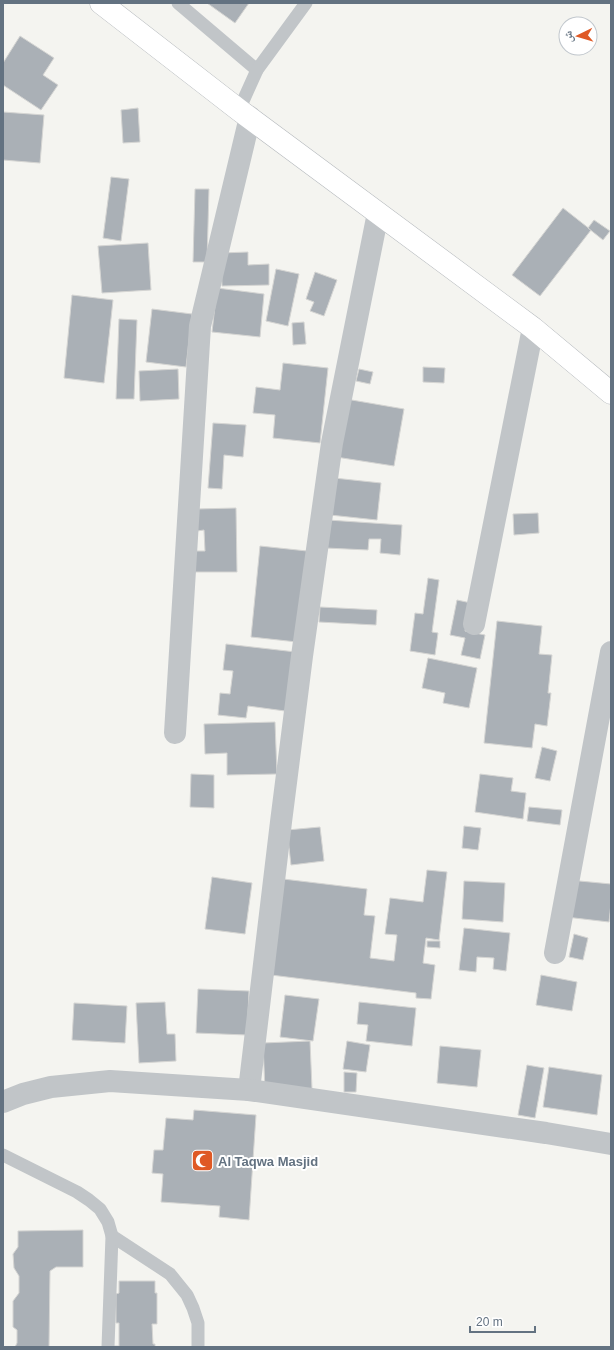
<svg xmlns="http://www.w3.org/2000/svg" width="614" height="1350" font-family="Helvetica,'Noto Naskh Arabic',sans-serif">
	<rect width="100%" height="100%" fill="#f4f4f0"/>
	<!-- building -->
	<g fill="#aab0b6" stroke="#d5d5d3">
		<polygon points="207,3 249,3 235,23"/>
		<polygon points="20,36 54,58 43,75 58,85 41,110 3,85 3,63"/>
		<polygon points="138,108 140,142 123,143 121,110"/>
		<polygon points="3,112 44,115 40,163 3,160"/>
		<polygon points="111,177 129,179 121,241 103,238"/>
		<polygon points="195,189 209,189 207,262 193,262"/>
		<polygon points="563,208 591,230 540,296 512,275"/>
		<polygon points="594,220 610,231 603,240 588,228"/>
		<polygon points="148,243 151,290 102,293 98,246"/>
		<polygon points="248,252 248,265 269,264 269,285 222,286 221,253"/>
		<polygon points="276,269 299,274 288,326 266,321"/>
		<polygon points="315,272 337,280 324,316 310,311 314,302 306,299"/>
		<polygon points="217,288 264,294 260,337 212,332"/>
		<polygon points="72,295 113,300 104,383 64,378"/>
		<polygon points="152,309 192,314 186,367 146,362"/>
		<polygon points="119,319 137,320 134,399 116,399"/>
		<polygon points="304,322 306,344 293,345 292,323"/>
		<polygon points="283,363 328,368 320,443 273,438 275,415 253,413 256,387 280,390"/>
		<polygon points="423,367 445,368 444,383 423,382"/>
		<polygon points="178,369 179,399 140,401 139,371"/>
		<polygon points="359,369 373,372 370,384 356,381"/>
		<polygon points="346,399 404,409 394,466 336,457"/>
		<polygon points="213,423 246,425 243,457 224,455 222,489 208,488"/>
		<polygon points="334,478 381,483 377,520 330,515"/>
		<polygon points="236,508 237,572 192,572 191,551 205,551 204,530 197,531 196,509"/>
		<polygon points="538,513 539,533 514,535 513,514"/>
		<polygon points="328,520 402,525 400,555 380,553 381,539 369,539 368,550 326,548"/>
		<polygon points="260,546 307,551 297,642 251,637"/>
		<polygon points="428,578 439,580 432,632 438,633 435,655 410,651 415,613 423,614"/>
		<polygon points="457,600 471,603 465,631 485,635 480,659 461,655 465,638 450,635"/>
		<polygon points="320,607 377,610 376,625 319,622"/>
		<polygon points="497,621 542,626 539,654 552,655 548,693 551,693 547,726 535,724 532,748 484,743"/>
		<polygon points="226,644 296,652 285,711 248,706 246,718 218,715 220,693 230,694 233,671 223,670"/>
		<polygon points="428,658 477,668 469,708 443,703 445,693 422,688"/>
		<polygon points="275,722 277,774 227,775 227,753 205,754 204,724"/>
		<polygon points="542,747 557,751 550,781 535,778"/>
		<polygon points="191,774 214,775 214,808 190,807"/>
		<polygon points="480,774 513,778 511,791 526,793 523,819 475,812"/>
		<polygon points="529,807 562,810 560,825 527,821"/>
		<polygon points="464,826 481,828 478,850 462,848"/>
		<polygon points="320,827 324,861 291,865 287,830"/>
		<polygon points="427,870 447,872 439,940 426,938 423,963 435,965 431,999 416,998 416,993 271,975 283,879 367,889 364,915 375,916 370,958 394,961 397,935 385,934 390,898 423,902"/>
		<polygon points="212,877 252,883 245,934 205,929"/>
		<polygon points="569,880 611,884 611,903 609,922 566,917"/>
		<polygon points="464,881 505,883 503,922 462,919"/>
		<polygon points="464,928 510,933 506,971 493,969 494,958 477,957 476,972 459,970"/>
		<polygon points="574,934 588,938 583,960 569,957"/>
		<polygon points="427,941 440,941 440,948 427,947"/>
		<polygon points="541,975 577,982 572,1011 536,1005"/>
		<polygon points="198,989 249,991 247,1035 196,1033"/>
		<polygon points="285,995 319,999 313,1041 280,1037"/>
		<polygon points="165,1002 167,1034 175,1034 176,1061 139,1063 136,1003"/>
		<polygon points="359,1002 416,1008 412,1046 366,1041 368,1025 357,1024"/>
		<polygon points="74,1003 127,1006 125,1043 72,1040"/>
		<polygon points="310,1041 312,1089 265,1090 263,1043"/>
		<polygon points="347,1041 370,1045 366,1072 343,1069"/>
		<polygon points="440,1046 481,1050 477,1087 437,1083"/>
		<polygon points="527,1065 544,1068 535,1118 518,1115"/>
		<polygon points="549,1067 602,1075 597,1115 543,1107"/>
		<polygon points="344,1072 357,1073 356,1092 344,1092"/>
		<polygon points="194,1110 256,1115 249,1220 219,1217 220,1206 161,1202 163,1174 152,1173 154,1150 163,1150 166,1118 193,1120"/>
		<polygon points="83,1230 83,1267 56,1267 50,1271 49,1347 15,1347 17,1343 17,1330 13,1327 13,1301 19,1293 19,1276 14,1268 13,1254 18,1247 18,1231"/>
		<polygon points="119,1281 155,1281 155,1293 157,1293 157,1324 152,1324 153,1344 155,1344 155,1347 114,1347 114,1346 119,1346 119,1323 116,1323 116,1294 119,1293"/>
	</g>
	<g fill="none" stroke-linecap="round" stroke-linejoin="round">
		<defs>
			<polyline id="secondary" points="101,3 239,110 533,328 611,393"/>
		</defs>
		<!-- secondary casing -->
		<use href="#secondary" stroke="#b4b8bc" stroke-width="23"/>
		<!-- lane -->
		<g stroke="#c1c5c8" stroke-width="13">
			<polyline points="178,3 257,70"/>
			<polyline points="239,110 257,70 306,3"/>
			<polyline points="3,1155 77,1192 89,1200 100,1209 108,1222 112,1236 108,1347"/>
			<polyline points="112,1236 170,1274 187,1295 193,1308 198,1323 198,1347"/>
		</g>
		<!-- street -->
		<g stroke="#c1c5c8" stroke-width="22">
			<polyline points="474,624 533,328"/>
			<polyline points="175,733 200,326 250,117"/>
			<polyline points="555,953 611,652"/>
			<polyline points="249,1090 281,822 302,656 332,443 378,213"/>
			<polyline points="3,1102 23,1094 51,1087 110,1081 249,1090 546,1133 611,1144"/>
		</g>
		<!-- secondary -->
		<use href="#secondary" stroke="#fff" stroke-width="22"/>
	</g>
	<!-- icons -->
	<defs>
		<symbol id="mosque-square" viewBox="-11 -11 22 22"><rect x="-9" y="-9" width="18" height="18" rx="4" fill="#df5925" stroke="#fff"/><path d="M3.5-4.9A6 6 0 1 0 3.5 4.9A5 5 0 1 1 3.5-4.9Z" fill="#fff"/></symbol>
	</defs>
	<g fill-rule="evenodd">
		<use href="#mosque-square" x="190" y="1148" width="25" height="25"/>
	</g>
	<g text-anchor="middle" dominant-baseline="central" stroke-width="4" stroke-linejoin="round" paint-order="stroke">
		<!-- poi labels -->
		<g font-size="13" font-weight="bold" fill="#637281" stroke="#fff" text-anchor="start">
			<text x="218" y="1161">Al Taqwa Masjid</text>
		</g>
	</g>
	<!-- border -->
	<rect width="614" height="1350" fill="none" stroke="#637281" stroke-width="8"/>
	<!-- north arrow -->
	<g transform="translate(578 36) rotate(265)"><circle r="19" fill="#ffffff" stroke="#c1c7cd"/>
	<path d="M0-3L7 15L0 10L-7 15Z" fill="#df5925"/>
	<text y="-6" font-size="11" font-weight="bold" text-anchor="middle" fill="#637281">ش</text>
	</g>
	<!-- scale -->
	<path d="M470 1326v6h65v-6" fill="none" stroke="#637281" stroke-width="2"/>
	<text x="476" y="1326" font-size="12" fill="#637281" stroke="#ffffff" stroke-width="3" paint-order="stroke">20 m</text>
</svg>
